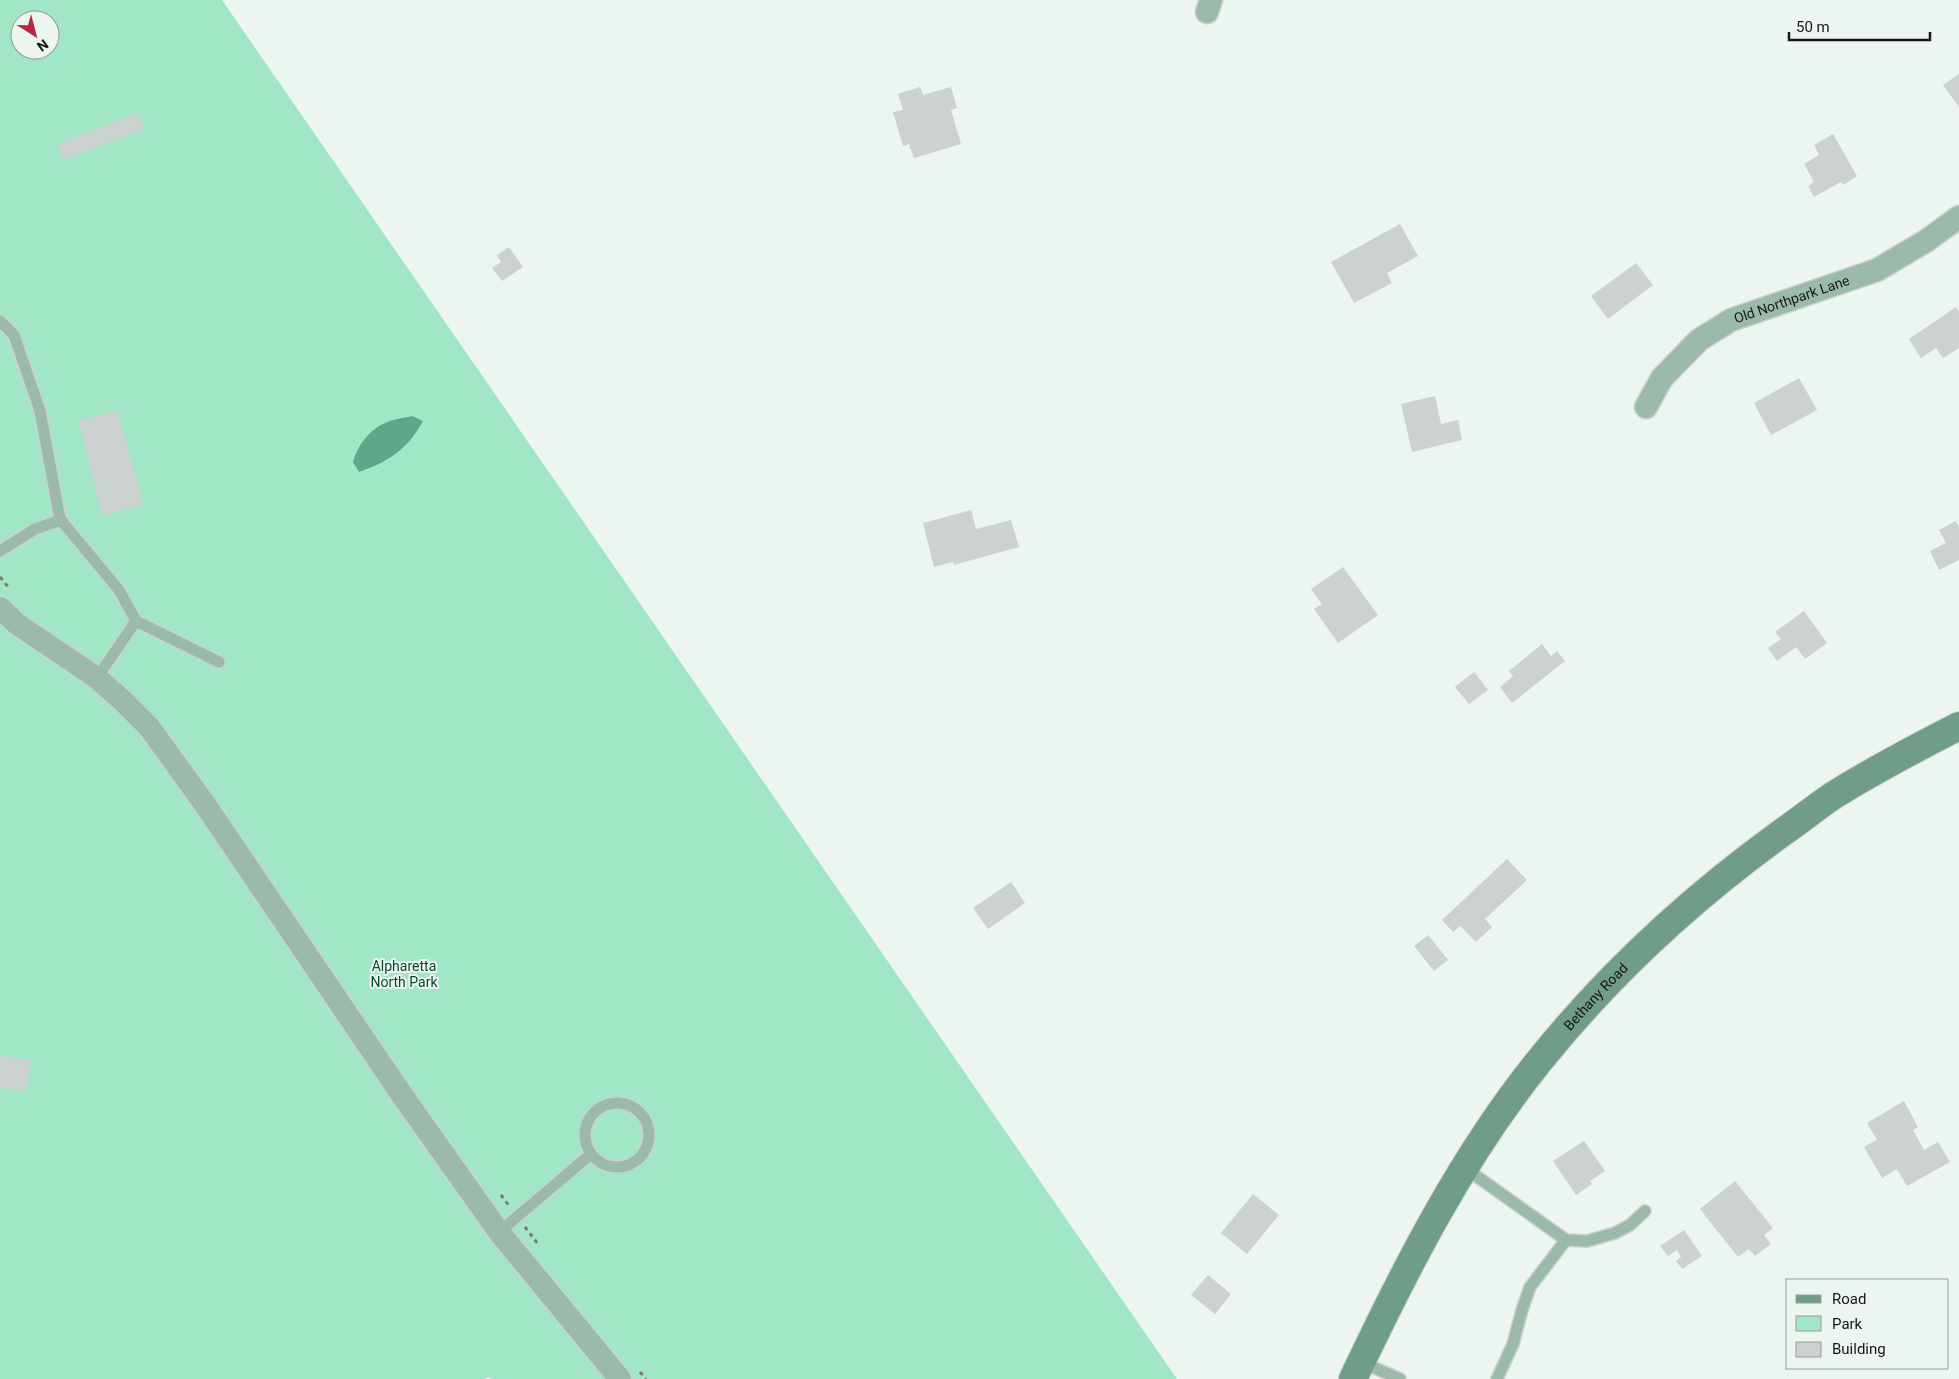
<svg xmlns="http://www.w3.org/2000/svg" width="1959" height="1379" font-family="Roboto,sans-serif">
	<rect width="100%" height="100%" fill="#edf5f1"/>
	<!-- green -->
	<path fill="#a1e7c7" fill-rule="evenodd" d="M0,0H222L1177,1379H491L489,1377L485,1379H0ZM20,20H50V50H20Z"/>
	<!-- water -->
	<path fill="#60a688" d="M412,416L423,421C408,449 388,462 359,472L353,462C357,446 369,430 385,423C393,419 404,418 412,416Z"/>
	<!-- building -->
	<g fill="#cbd2cf">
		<polygon points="1959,74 1959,107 1943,85"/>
		<polygon points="920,87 923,95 951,87 957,108 951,110 961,144 914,158 909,144 903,146 893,112 903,110 898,94"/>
		<polygon points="138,113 144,129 63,160 57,144"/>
		<polygon points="1833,134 1857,176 1843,185 1841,182 1814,197 1808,186 1814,182 1804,164 1819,155 1814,145"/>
		<polygon points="1400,224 1418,256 1387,273 1392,283 1354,303 1331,262"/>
		<polygon points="509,247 523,267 502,281 492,268 501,262 497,255"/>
		<polygon points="1636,263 1653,285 1608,319 1591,296"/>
		<polygon points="1956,307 1959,312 1959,348 1943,358 1936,348 1921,358 1909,339"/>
		<polygon points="1799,378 1817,410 1771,435 1754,403"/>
		<polygon points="1435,396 1441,424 1458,420 1462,440 1412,452 1401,404"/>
		<polygon points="118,410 143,505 102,515 79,421"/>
		<polygon points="971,510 976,529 1011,520 1019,547 954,565 953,562 934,567 923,523"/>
		<polygon points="1956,521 1959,528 1959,560 1939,570 1930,551 1946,543 1939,530"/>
		<polygon points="1343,567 1378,615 1338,643 1314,609 1322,604 1311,589"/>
		<polygon points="1804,611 1827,643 1805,659 1796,647 1777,661 1768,648 1781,639 1775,632"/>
		<polygon points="1542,644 1551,656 1557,651 1565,661 1512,703 1500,687 1513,676 1509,671"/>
		<polygon points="1474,672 1488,690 1469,704 1455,687"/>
		<polygon points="1507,859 1527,880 1485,919 1492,927 1476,942 1460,926 1453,932 1442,920"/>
		<polygon points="1011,882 1025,903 988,929 973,908"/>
		<polygon points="1428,935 1448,960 1434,971 1414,946"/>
		<polygon points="0,1056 31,1060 26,1091 0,1088"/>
		<polygon points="1904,1101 1918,1127 1913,1130 1924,1150 1938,1142 1950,1162 1907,1186 1897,1169 1882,1178 1864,1147 1877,1140 1867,1123"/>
		<polygon points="1584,1141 1605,1171 1590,1181 1592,1184 1576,1195 1553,1161"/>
		<polygon points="1735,1181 1773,1228 1764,1235 1771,1244 1755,1256 1749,1249 1738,1257 1700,1209"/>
		<polygon points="1253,1194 1279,1215 1247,1254 1221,1233"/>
		<polygon points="1684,1230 1702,1256 1682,1269 1676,1261 1681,1257 1677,1250 1668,1256 1660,1246"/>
		<polygon points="1208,1275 1231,1294 1215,1314 1191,1295"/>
	</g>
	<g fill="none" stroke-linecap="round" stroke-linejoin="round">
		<defs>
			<g id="lane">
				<polyline points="0,321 14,335 40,411 60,519 119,590 136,621 219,662"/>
				<polyline points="0,551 35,529 61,520"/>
				<polyline points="97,678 136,621"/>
				<circle cx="617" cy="1135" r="32"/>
				<polyline points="1465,1168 1566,1240 1587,1241 1615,1233 1630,1225 1645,1211"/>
				<polyline points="499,1232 590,1155"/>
				<polyline points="1361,1362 1400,1379"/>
				<polyline points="1497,1379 1513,1344 1522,1310 1530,1287 1566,1240"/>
			</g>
			<g id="street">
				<polyline points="1207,12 1211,0"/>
				<path id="s1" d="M1646,407L1662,378L1699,340L1731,320L1877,270L1926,241L1959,217"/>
				<polyline points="0,608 17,624 97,678 122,700 149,727 204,803 402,1095 499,1232 620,1379"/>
			</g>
			<g id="secondary">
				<path id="s2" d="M1353,1379C1405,1269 1463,1155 1540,1060C1610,973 1693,897 1783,832C1799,821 1815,808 1831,797C1872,771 1916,748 1959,726"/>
			</g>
		</defs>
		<!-- lane casing -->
		<use href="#lane" stroke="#cad1ce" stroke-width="14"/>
		<!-- street casing -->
		<use href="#street" stroke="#cad1ce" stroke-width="25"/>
		<!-- secondary casing -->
		<use href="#secondary" stroke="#cad1ce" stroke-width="30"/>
		<!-- path -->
		<g stroke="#777c79" stroke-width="3" stroke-dasharray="4 4" stroke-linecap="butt">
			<polyline points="0,577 10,589"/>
			<polyline points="501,1195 509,1206"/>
			<polyline points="525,1227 538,1244"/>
			<polyline points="640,1372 646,1379"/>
		</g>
		<!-- lane -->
		<use href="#lane" stroke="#9cbaab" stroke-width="11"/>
		<!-- street -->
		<use href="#street" stroke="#9cbaab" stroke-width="22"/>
		<!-- secondary -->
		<use href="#secondary" stroke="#709d89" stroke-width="28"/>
	</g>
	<g text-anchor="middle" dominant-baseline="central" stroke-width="4" stroke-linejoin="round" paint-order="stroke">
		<!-- street labels -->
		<g font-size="14" fill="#141715" stroke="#edf5f1">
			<text stroke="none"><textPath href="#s1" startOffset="188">Old Northpark Lane</textPath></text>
			<text stroke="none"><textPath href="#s2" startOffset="455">Bethany Road</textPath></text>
		</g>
		<!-- park labels -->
		<g font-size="14" fill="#0a4632" stroke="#edf5f1">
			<text x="404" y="966">Alpharetta<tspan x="404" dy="16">North Park</tspan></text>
		</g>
	</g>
	<!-- legend -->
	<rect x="1786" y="1279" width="162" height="90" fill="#edf5f1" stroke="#969c99"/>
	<rect x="1796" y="1295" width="25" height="8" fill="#709d89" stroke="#969c99"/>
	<text x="1832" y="1304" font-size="15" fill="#141715">Road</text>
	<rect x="1796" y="1316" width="25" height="15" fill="#a1e7c7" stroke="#969c99"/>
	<text x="1832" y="1329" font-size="15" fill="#141715">Park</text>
	<rect x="1796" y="1342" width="25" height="15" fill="#cbd2cf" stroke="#969c99"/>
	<text x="1832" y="1354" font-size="15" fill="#141715">Building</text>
	<!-- north arrow -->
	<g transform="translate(35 35) rotate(144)"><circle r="24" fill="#edf5f1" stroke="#969c99"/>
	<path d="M0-4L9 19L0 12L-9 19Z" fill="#b72645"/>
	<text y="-8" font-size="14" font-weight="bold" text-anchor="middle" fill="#141715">N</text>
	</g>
	<!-- scale -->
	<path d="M1789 32v8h141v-8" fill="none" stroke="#141715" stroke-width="2.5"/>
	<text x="1796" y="32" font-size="15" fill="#141715" stroke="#edf5f1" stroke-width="4" paint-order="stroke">50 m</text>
</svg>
